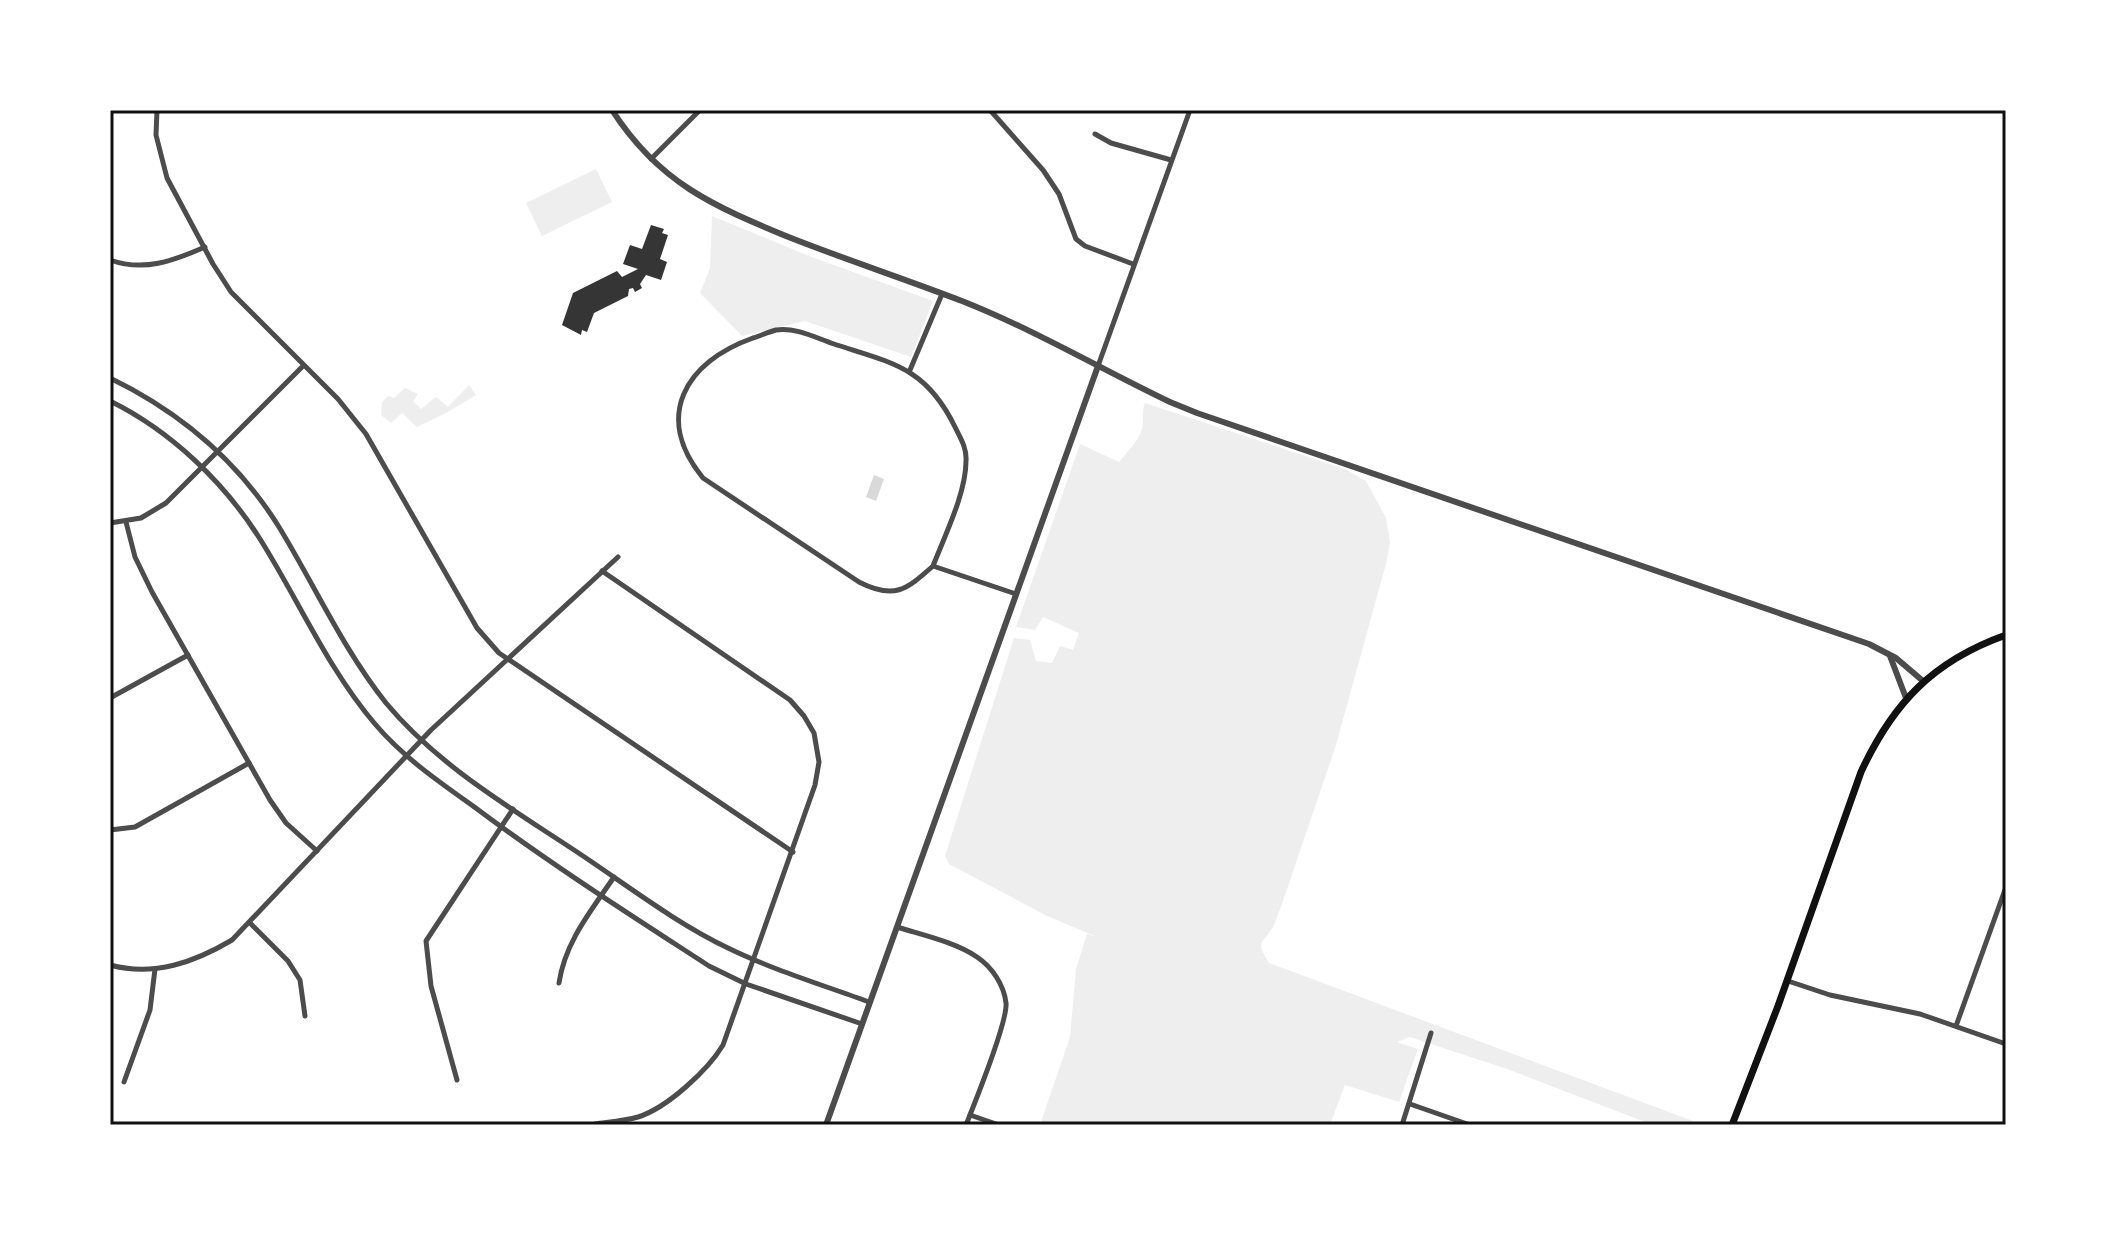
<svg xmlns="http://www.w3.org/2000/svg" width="2116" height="1235" font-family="Manrope,sans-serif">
	<rect width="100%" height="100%" fill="#fff"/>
	<!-- green -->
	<g fill="#eee">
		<polygon points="596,169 612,202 542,236 526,203"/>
		<polygon points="712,216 809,256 933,301 911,357 805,321 742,336 700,293 710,268"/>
		<polygon points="469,385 476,395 446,413 417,427 402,413 391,423 381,415 382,402 388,396 394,398 405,388 418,394 413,401 421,409 436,397 448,407"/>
		<path d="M1145,403L1345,469L1366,481L1386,518L1390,542L1387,560L1336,745L1281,907C1278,913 1276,921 1273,927C1262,945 1255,940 1269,963L1693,1121V1125H1653L1507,1069L1410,1037L1397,1042L1418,1049L1399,1102L1345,1085L1330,1125H1040L1070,1037L1076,969L1087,934L1097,937L1047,916L949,864L945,856L1014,638L1030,640L1036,661L1052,663L1060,646L1073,650L1079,633L1043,617L1035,630L1016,627L1080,444L1119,462C1127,452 1138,442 1142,429C1144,420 1141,413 1145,403Z"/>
	</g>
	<!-- water -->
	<polygon fill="#d9d9d9" points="874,475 884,479 876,501 866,497"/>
	<!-- building -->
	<polygon fill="#353535" points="651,225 664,229 662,233 668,235 660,259 667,262 661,280 646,275 640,284 642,288 635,292 633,288 629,289 628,296 594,313 587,332 582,330 581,335 562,325 573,293 617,271 622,277 638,269 623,264 630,245 642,249"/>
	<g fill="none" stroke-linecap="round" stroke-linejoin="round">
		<!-- minor -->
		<g stroke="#4c4c4c" stroke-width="5">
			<polyline points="157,110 156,135 167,178 213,264 231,292 338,399 366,434 477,628 499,653 793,852"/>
			<polyline points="990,110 1043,170 1059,194 1076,239 1085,246 1133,264"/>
			<polyline points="1095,134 1111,143 1171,160"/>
			<polyline points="651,159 700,110"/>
			<path d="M110,260C144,272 173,261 205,247"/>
			<polyline points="1098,366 1190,110"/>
			<polyline points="910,370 942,294"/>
			<path d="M110,378C180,412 238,461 279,527C315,586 343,649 386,703C440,768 516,811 586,858C632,889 678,924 728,948C773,970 823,985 869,1002"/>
			<path d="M110,401C171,431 224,482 260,539C299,601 328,669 375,724C403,757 438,781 473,806C549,863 629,914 709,966L746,984L862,1024"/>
			<polyline points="126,522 135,557 152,592 270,800 286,823 317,851"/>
			<polyline points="110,523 141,518 166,503 303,366"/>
			<path d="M933,566C906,590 894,600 859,582L703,478C653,417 685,362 753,338C760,336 768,332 776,330C796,327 816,338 834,344C892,363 926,367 955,427C960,437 967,448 966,461C966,493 945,535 933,566L1016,594"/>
			<polyline points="110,698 188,655"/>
			<polyline points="110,830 135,827 249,763"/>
			<polyline points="250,923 288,961 300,980 305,1016"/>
			<path d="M897,927C922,935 955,942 977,957C992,967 1004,985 1006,1003C1008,1022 975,1102 966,1125"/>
			<path d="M110,965C154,977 195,962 232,940L431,730L618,557"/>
			<polyline points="1788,981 1830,995 1920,1014 2006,1044"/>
			<path d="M559,983C565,942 591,911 614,877"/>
			<polyline points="1956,1026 2006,887"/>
			<polyline points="457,1080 431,986 426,941 513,809"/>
			<polyline points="124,1082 150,1010 155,969"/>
			<polyline points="1410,1104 1470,1125"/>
			<polyline points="970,1115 999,1125"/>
			<path d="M595,1124C609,1122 624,1121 638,1117C667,1108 708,1070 723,1045L815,785L819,762L814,733L804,716L790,700L602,571"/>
			<polyline points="1402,1125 1431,1033"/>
		</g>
		<!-- tertiary -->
		<g stroke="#4c4c4c" stroke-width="6">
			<path d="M612,110C659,183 713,206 791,238C847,260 905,279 962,301C1033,329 1101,369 1170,402L1197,413L1869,644L1896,658L1923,681"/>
			<polyline points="1890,656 1906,698"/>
			<polyline points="826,1125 1098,366"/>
		</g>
		<!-- secondary -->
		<path stroke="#111" stroke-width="7" d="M1732,1125L1778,1006L1861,772C1893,703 1933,661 2006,635"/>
	</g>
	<!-- border -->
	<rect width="2116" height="1235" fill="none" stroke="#ffffff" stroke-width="224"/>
	<rect x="112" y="112" width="1892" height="1011" fill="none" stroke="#111" stroke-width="3"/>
</svg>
